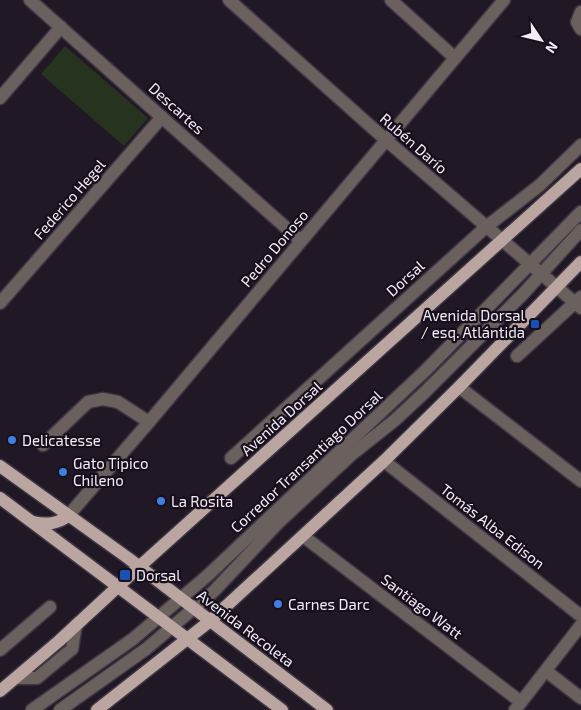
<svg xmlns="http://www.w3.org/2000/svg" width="581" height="710" font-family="'Exo 2',sans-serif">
	<rect width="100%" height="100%" fill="#211826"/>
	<!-- green -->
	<polygon fill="#26331f" points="65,46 148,118 124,146 41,74"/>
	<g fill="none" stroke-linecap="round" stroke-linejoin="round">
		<defs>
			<g id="minor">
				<polyline points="30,0 301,241"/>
				<polyline points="229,0 386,140 581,308"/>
				<polyline points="391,0 455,58"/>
				<polyline points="581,12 577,22 581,29"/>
				<polyline points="0,98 61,27"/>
				<polyline points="0,303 162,117"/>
				<polyline points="517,356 581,297"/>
				<polyline points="459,387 581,481"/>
				<polyline points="43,445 88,402 103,399 118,402 149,422"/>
				<polyline points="231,458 486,227 540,185 581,145"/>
				<polyline points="384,461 581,616"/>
				<polyline points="68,516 149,422 504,0"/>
				<polyline points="303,536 521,702"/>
				<polyline points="0,650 50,607"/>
				<polyline points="546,671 581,698"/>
				<polyline points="17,678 37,678 72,649 76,625"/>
				<polyline points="32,710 133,639 207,576 426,370 581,212"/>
				<polyline points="60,710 146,649 214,591 279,522 351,455 395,420 425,392 523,294 581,230"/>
				<polyline points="515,710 581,625"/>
			</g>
			<g id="major">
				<polyline points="0,466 128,558 327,710"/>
				<polyline points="0,498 282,710"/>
				<path d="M33,522C47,525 57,524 68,516"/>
				<polyline points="0,691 59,641 139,567 581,169"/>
				<polyline points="97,710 210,621 384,461 459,387 581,262"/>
			</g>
		</defs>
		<!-- minor casing -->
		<use href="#minor" stroke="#3e3643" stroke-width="15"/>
		<!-- major casing -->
		<use href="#major" stroke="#3e3643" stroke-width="15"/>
		<!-- minor -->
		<use href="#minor" stroke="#6a605e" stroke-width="12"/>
		<!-- major -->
		<use href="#major" stroke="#baa5a1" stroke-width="12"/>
	</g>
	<!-- markers -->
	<g fill="#1a4fb4" stroke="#170f1c" stroke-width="2">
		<rect x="530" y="319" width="10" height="10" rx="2.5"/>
		<rect x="119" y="569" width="12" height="12" rx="2.5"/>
	</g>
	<g fill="#3f7fe0" stroke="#170f1c" stroke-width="2">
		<circle cx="12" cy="440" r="5"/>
		<circle cx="63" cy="472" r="5"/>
		<circle cx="161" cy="501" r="5"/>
		<circle cx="278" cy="604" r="5"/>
	</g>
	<g text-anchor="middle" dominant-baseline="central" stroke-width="4.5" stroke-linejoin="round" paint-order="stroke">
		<!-- street labels -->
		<g font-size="15" fill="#f2ecf6" stroke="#170f1c">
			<text transform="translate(177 108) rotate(42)">Descartes</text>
			<text transform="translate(414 143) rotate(41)">Rubén Darío</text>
			<text transform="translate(69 199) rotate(-49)">Federico Hegel</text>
			<text transform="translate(274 248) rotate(-50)">Pedro Donoso</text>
			<text transform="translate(405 278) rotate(-42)">Dorsal</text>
			<text transform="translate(281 418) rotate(-42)">Avenida Dorsal</text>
			<text transform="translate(306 461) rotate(-43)">Corredor Transantiago Dorsal</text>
			<text transform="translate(493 526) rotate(38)">Tomás Alba Edison</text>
			<text transform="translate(422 606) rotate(37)">Santiago Watt</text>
			<text transform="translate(246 628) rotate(37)">Avenida Recoleta</text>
		</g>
		<!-- poi labels -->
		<g font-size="15" fill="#f2ecf6" stroke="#170f1c" text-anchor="start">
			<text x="525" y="315" text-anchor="end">Avenida Dorsal<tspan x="525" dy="17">/ esq. Atlántida</tspan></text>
			<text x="22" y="440">Delicatesse</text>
			<text x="73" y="463">Gato Tipico<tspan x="73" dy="17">Chileno</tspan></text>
			<text x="171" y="501">La Rosita</text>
			<text x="136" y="575">Dorsal</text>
			<text x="288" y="604">Carnes Darc</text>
		</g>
	</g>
	<!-- north arrow -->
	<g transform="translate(541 40) rotate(125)" stroke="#170f1c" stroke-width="4" paint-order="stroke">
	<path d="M0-4L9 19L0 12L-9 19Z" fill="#f2ecf6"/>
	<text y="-8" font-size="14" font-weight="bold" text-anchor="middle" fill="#f2ecf6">N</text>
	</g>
</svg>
